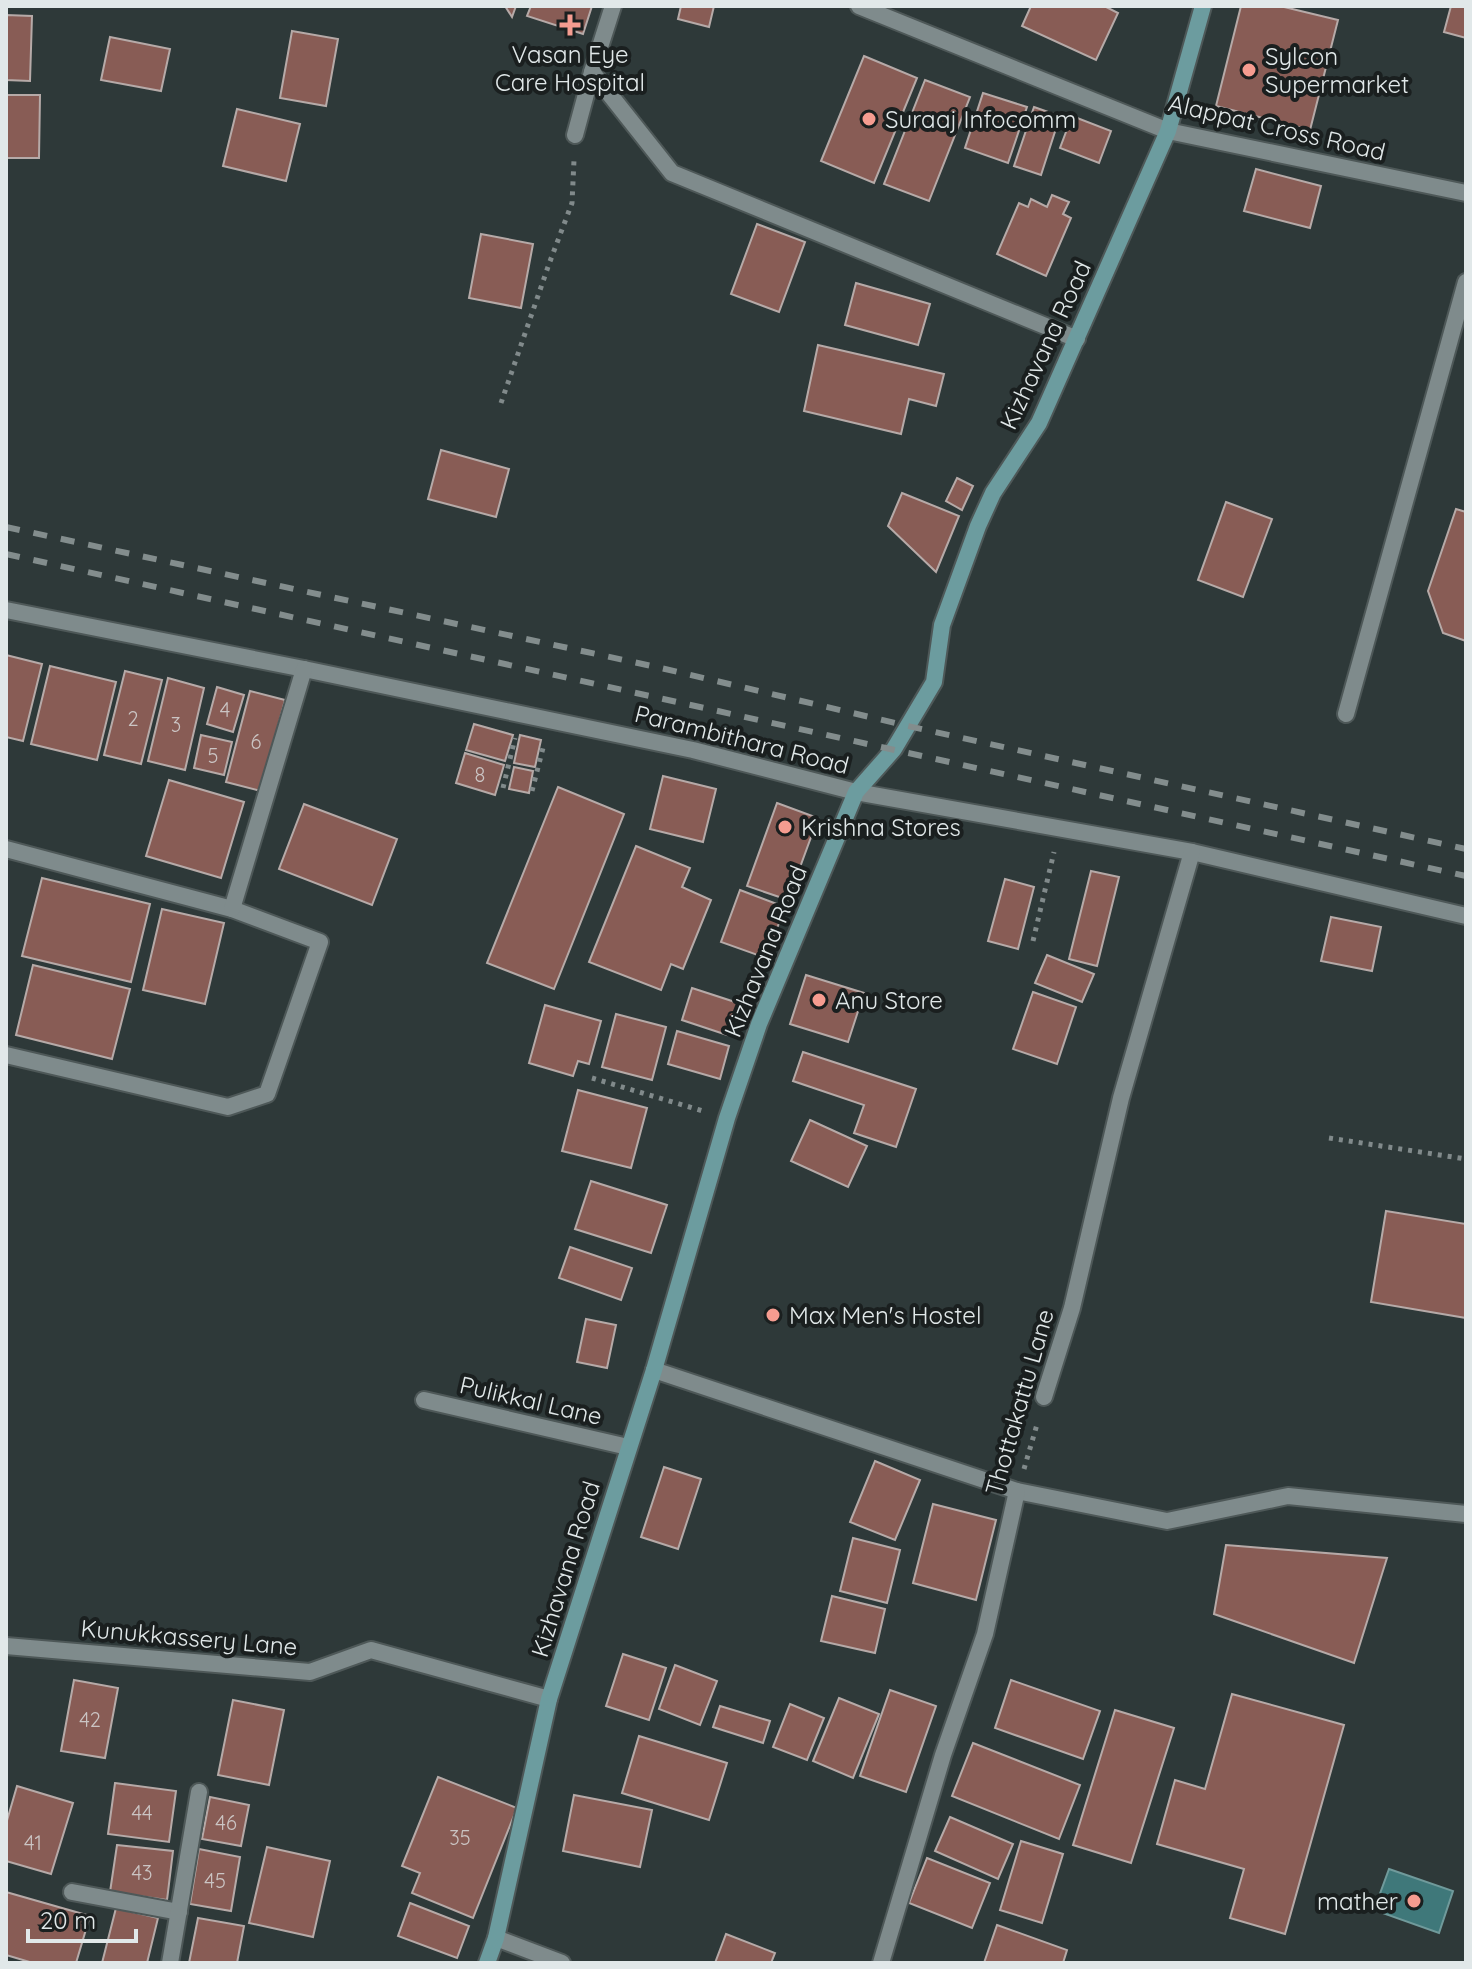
<svg xmlns="http://www.w3.org/2000/svg" width="1472" height="1969" font-family="Quicksand,sans-serif">
	<rect width="100%" height="100%" fill="#2e3939"/>
	<!-- water -->
	<polygon fill="#3f787a" stroke="#709a9b" stroke-width="2" points="1389,1869 1453,1891 1439,1933 1374,1910"/>
	<!-- building -->
	<g fill="#885c55" stroke="#b6aaa8" stroke-width="2">
		<polygon points="505,6 516,6 512,17"/>
		<polygon points="531,6 592,6 583,34 527,16"/>
		<polygon points="681,6 714,6 709,27 678,19"/>
		<polygon points="1031,6 1107,6 1106,7 1118,13 1096,60 1022,26"/>
		<polygon points="1241,6 1280,6 1338,20 1310,130 1216,106"/>
		<polygon points="1451,6 1466,6 1466,38 1444,32"/>
		<polygon points="6,15 32,16 30,81 6,80"/>
		<polygon points="292,31 338,39 326,106 280,98"/>
		<polygon points="110,37 170,49 161,91 101,80"/>
		<polygon points="864,56 917,78 874,183 821,161"/>
		<polygon points="925,80 970,97 929,201 884,184"/>
		<polygon points="983,93 1027,107 1008,163 965,148"/>
		<polygon points="6,95 40,95 39,158 6,158"/>
		<polygon points="1034,107 1060,116 1041,175 1014,166"/>
		<polygon points="237,109 300,124 286,181 223,166"/>
		<polygon points="1072,116 1111,131 1099,163 1060,148"/>
		<polygon points="1256,169 1321,186 1310,228 1244,211"/>
		<polygon points="1052,195 1069,202 1063,214 1071,218 1046,276 997,254 1019,203 1028,207 1031,199 1047,207"/>
		<polygon points="757,224 805,242 779,312 731,294"/>
		<polygon points="481,234 533,244 521,308 469,298"/>
		<polygon points="856,283 930,304 918,345 845,325"/>
		<polygon points="818,345 944,374 936,406 909,399 901,434 804,411"/>
		<polygon points="441,450 509,469 496,517 428,499"/>
		<polygon points="957,478 973,486 962,510 946,501"/>
		<polygon points="902,493 959,516 936,572 888,526"/>
		<polygon points="1226,502 1272,519 1243,597 1198,580"/>
		<polygon points="1456,509 1466,512 1466,641 1443,633 1428,591"/>
		<polygon points="6,655 42,664 23,741 6,737"/>
		<polygon points="50,666 116,682 97,760 31,744"/>
		<polygon points="125,671 162,680 141,764 104,755"/>
		<polygon points="168,678 204,688 185,770 148,761"/>
		<polygon points="217,687 244,695 233,732 207,724"/>
		<polygon points="250,691 285,700 261,791 226,782"/>
		<polygon points="474,724 513,735 505,761 466,750"/>
		<polygon points="201,735 232,742 224,775 194,768"/>
		<polygon points="520,735 541,740 535,767 514,763"/>
		<polygon points="465,753 504,765 495,795 456,783"/>
		<polygon points="514,767 533,771 529,793 509,789"/>
		<polygon points="663,776 716,789 703,842 650,829"/>
		<polygon points="169,780 244,802 221,878 146,856"/>
		<polygon points="558,787 624,814 554,989 487,963"/>
		<polygon points="777,803 818,818 788,900 747,886"/>
		<polygon points="304,804 397,839 372,905 279,869"/>
		<polygon points="636,846 690,868 682,887 711,900 683,969 671,964 661,990 589,962"/>
		<polygon points="1091,871 1119,877 1097,966 1069,959"/>
		<polygon points="42,878 150,904 131,982 22,956"/>
		<polygon points="1005,879 1034,887 1018,949 988,941"/>
		<polygon points="740,890 785,907 766,958 721,942"/>
		<polygon points="162,909 224,923 205,1004 143,990"/>
		<polygon points="1331,917 1381,927 1372,971 1321,961"/>
		<polygon points="1047,955 1094,974 1082,1002 1035,983"/>
		<polygon points="33,965 130,989 112,1059 16,1035"/>
		<polygon points="806,975 864,993 848,1042 790,1024"/>
		<polygon points="692,988 738,1003 727,1035 682,1020"/>
		<polygon points="1033,992 1076,1007 1057,1064 1013,1049"/>
		<polygon points="545,1005 601,1021 589,1064 578,1061 573,1076 529,1063"/>
		<polygon points="616,1014 666,1027 652,1080 602,1067"/>
		<polygon points="677,1031 729,1046 720,1079 668,1064"/>
		<polygon points="803,1052 916,1089 896,1147 854,1133 864,1105 793,1081"/>
		<polygon points="578,1090 647,1108 631,1168 562,1151"/>
		<polygon points="810,1120 867,1146 848,1187 791,1161"/>
		<polygon points="591,1181 667,1205 651,1253 575,1229"/>
		<polygon points="1386,1211 1466,1224 1466,1318 1371,1302"/>
		<polygon points="570,1247 632,1268 621,1300 559,1278"/>
		<polygon points="586,1319 616,1325 607,1368 577,1362"/>
		<polygon points="875,1461 920,1480 895,1540 850,1522"/>
		<polygon points="664,1467 701,1479 678,1549 641,1537"/>
		<polygon points="933,1504 996,1520 976,1600 913,1583"/>
		<polygon points="853,1538 900,1550 887,1603 840,1591"/>
		<polygon points="1226,1545 1387,1558 1354,1663 1214,1614"/>
		<polygon points="832,1596 885,1609 875,1653 821,1641"/>
		<polygon points="623,1654 666,1668 649,1720 606,1706"/>
		<polygon points="675,1665 717,1681 700,1725 659,1709"/>
		<polygon points="74,1680 118,1688 105,1758 61,1751"/>
		<polygon points="1011,1680 1100,1711 1083,1759 995,1728"/>
		<polygon points="890,1690 936,1706 906,1792 860,1776"/>
		<polygon points="1232,1694 1344,1725 1285,1934 1230,1918 1244,1869 1157,1844 1175,1780 1205,1789"/>
		<polygon points="839,1698 879,1714 853,1778 813,1761"/>
		<polygon points="233,1700 284,1710 269,1785 218,1775"/>
		<polygon points="790,1704 824,1718 807,1760 773,1747"/>
		<polygon points="720,1706 770,1721 763,1743 713,1727"/>
		<polygon points="1115,1710 1174,1728 1131,1863 1073,1845"/>
		<polygon points="639,1736 727,1763 709,1820 622,1793"/>
		<polygon points="973,1743 1080,1785 1059,1839 952,1796"/>
		<polygon points="438,1777 517,1808 473,1918 412,1893 420,1873 402,1866"/>
		<polygon points="115,1783 176,1791 169,1842 108,1834"/>
		<polygon points="17,1786 73,1803 51,1874 6,1861 6,1824"/>
		<polygon points="574,1795 652,1810 640,1867 563,1851"/>
		<polygon points="210,1797 249,1805 241,1846 202,1839"/>
		<polygon points="950,1817 1013,1844 998,1879 935,1851"/>
		<polygon points="1021,1841 1063,1854 1042,1923 1000,1910"/>
		<polygon points="117,1845 173,1851 167,1900 110,1892"/>
		<polygon points="267,1847 330,1861 313,1937 249,1923"/>
		<polygon points="199,1849 240,1857 231,1911 190,1904"/>
		<polygon points="927,1858 990,1883 972,1928 909,1903"/>
		<polygon points="6,1892 90,1916 76,1963 33,1963 6,1955"/>
		<polygon points="410,1903 469,1926 457,1958 398,1936"/>
		<polygon points="116,1908 158,1918 147,1963 102,1963"/>
		<polygon points="198,1918 244,1926 237,1963 189,1963"/>
		<polygon points="997,1925 1067,1950 1063,1963 984,1963"/>
		<polygon points="726,1934 775,1953 771,1963 715,1963"/>
	</g>
	<g fill="none" stroke-linecap="round" stroke-linejoin="round">
		<defs>
			<g id="lane">
				<polyline points="1346,714 1466,282"/>
				<polyline points="72,1892 179,1912"/>
			</g>
			<g id="street">
				<polyline points="859,6 1168,131 1466,193"/>
				<polyline points="592,72 672,173 1077,339"/>
				<polyline points="575,135 592,72 613,6"/>
				<polyline points="6,610 304,669 693,750 856,792 1192,852 1466,916"/>
				<polyline points="6,849 232,909 320,942 267,1094 228,1107 6,1055"/>
				<polyline points="232,909 304,669"/>
				<polyline points="654,1370 1017,1491 1167,1521 1288,1496 1466,1514"/>
				<polyline points="1044,1397 1072,1308 1121,1098 1192,852"/>
				<polyline points="424,1400 628,1447"/>
				<polyline points="6,1646 310,1672 371,1650 549,1699"/>
				<polyline points="496,1938 562,1963"/>
				<polyline points="170,1963 199,1792"/>
				<polyline points="881,1963 943,1755 985,1634 1017,1491"/>
			</g>
			<polyline id="secondary" points="487,1963 496,1938 549,1699 654,1370 727,1118 759,1024 856,792 894,749 934,682 942,625 978,526 993,493 1039,423 1168,131 1203,6"/>
		</defs>
		<!-- lane casing -->
		<use href="#lane" stroke="#4e5858" stroke-width="20"/>
		<!-- street casing -->
		<use href="#street" stroke="#4e5858" stroke-width="20"/>
		<!-- secondary casing -->
		<use href="#secondary" stroke="#4e5858" stroke-width="20"/>
		<!-- path -->
		<g stroke="#818a8b" stroke-width="5" stroke-dasharray="4 6" stroke-linecap="butt">
			<polyline points="501,403 549,264 572,203 574,160"/>
			<polyline points="503,788 515,738"/>
			<polyline points="532,791 544,744"/>
			<polyline points="1033,941 1054,852"/>
			<polyline points="592,1078 703,1111"/>
			<polyline points="1329,1138 1466,1159"/>
			<polyline points="1024,1469 1038,1421"/>
		</g>
		<!-- lane -->
		<use href="#lane" stroke="#7f8b8c" stroke-width="16"/>
		<!-- street -->
		<use href="#street" stroke="#7f8b8c" stroke-width="16"/>
		<!-- secondary -->
		<use href="#secondary" stroke="#6c9c9f" stroke-width="16"/>
		<!-- rail -->
		<g stroke="#838d8d" stroke-width="6" stroke-dasharray="14 14" stroke-linecap="butt">
			<polyline points="6,527 661,668 908,726 1466,849"/>
			<polyline points="6,554 1466,876"/>
		</g>
	</g>
	<!-- markers -->
	<g fill="#f59c90" stroke="#1a1f1f" stroke-width="3">
		<path d="M566 13h8v8h8v8h-8v8h-8v-8h-8v-8h8z"/>
		<circle cx="1249" cy="70" r="8"/>
		<circle cx="869" cy="119" r="8"/>
		<circle cx="785" cy="827" r="8"/>
		<circle cx="819" cy="1000" r="8"/>
		<circle cx="773" cy="1315" r="8"/>
		<circle cx="1414" cy="1901" r="8"/>
	</g>
	<g text-anchor="middle" dominant-baseline="central" stroke-width="8" stroke-linejoin="round" paint-order="stroke">
		<!-- number labels -->
		<g font-size="20" fill="#cbc5c4">
			<text x="225" y="709">4</text>
			<text x="133" y="718">2</text>
			<text x="176" y="724">3</text>
			<text x="256" y="741">6</text>
			<text x="213" y="755">5</text>
			<text x="480" y="774">8</text>
			<text x="90" y="1719">42</text>
			<text x="142" y="1812">44</text>
			<text x="226" y="1822">46</text>
			<text x="460" y="1837">35</text>
			<text x="33" y="1842">41</text>
			<text x="142" y="1872">43</text>
			<text x="215" y="1880">45</text>
		</g>
		<!-- poi labels -->
		<g font-size="24" fill="#e1e8e9" stroke="#1a1f1f" text-anchor="start">
			<text x="570" y="54" text-anchor="middle">Vasan Eye<tspan x="570" dy="28">Care Hospital</tspan></text>
			<text x="1265" y="56">Sylcon<tspan x="1265" dy="28">Supermarket</tspan></text>
			<text x="885" y="119">Suraaj Infocomm</text>
			<text x="801" y="827">Krishna Stores</text>
			<text x="835" y="1000">Anu Store</text>
			<text x="789" y="1315">Max Men's Hostel</text>
			<text x="1398" y="1901" text-anchor="end">mather</text>
		</g>
		<!-- street labels -->
		<g font-size="24" fill="#e1e8e9" stroke="#1a1f1f">
			<text transform="translate(1277 127) rotate(13)">Alappat Cross Road</text>
			<text transform="translate(1045 345) rotate(-65)">Kizhavana Road</text>
			<text transform="translate(742 739) rotate(14)">Parambithara Road</text>
			<text transform="translate(765 951) rotate(-68)">Kizhavana Road</text>
			<text transform="translate(531 1400) rotate(13)">Pulikkal Lane</text>
			<text transform="translate(1019 1402) rotate(-74)">Thottakattu Lane</text>
			<text transform="translate(565 1569) rotate(-73)">Kizhavana Road</text>
			<text transform="translate(189 1637) rotate(5)">Kunukkassery Lane</text>
		</g>
	</g>
	<!-- border -->
	<rect width="1472" height="1969" fill="none" stroke="#e1e8e9" stroke-width="16"/>
	<!-- scale -->
	<path d="M28 1929v12h108v-12" fill="none" stroke="#e1e8e9" stroke-width="4"/>
	<text x="40" y="1929" font-size="24" fill="#e1e8e9" stroke="#1a1f1f" stroke-width="6" paint-order="stroke">20 m</text>
</svg>
